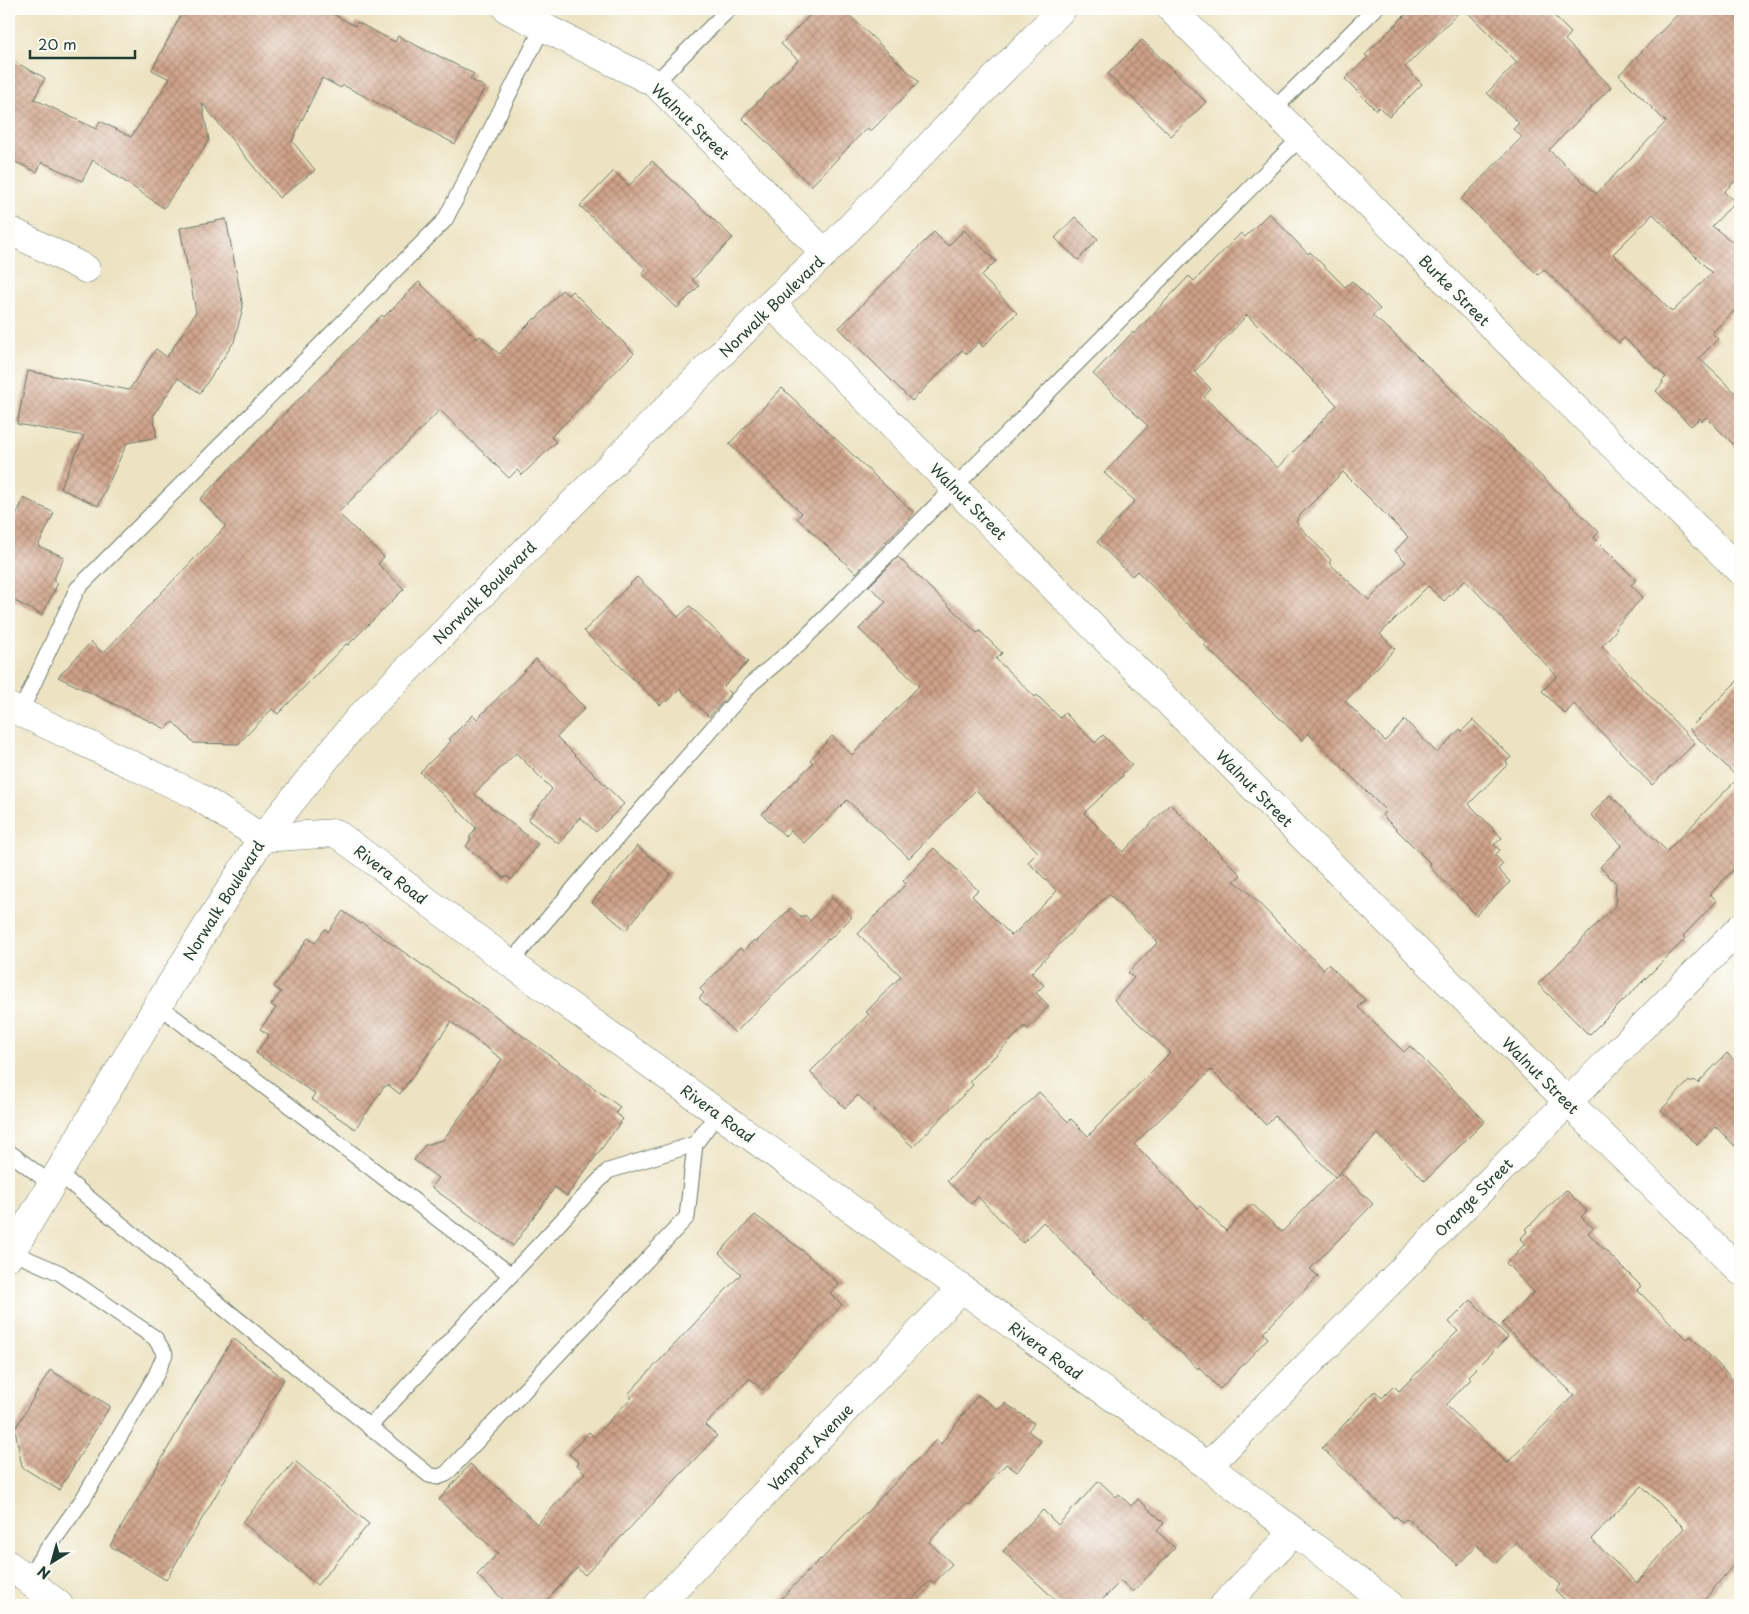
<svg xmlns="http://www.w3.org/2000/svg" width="1749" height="1614" font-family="'Playpen Sans',sans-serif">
	<defs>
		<pattern id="building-cross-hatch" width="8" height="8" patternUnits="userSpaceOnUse" patternTransform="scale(1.25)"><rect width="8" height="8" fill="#cfa188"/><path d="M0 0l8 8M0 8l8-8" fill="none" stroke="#a78470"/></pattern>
	</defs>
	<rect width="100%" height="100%" fill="#fdfcf7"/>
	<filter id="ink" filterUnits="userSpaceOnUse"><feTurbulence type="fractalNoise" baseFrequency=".02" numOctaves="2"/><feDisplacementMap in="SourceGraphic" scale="10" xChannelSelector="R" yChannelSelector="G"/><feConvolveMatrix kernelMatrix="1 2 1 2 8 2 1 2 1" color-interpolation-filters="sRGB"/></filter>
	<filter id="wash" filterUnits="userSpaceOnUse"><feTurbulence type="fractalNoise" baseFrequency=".0096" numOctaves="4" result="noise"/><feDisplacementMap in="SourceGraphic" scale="20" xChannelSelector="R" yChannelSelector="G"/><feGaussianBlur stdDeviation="1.12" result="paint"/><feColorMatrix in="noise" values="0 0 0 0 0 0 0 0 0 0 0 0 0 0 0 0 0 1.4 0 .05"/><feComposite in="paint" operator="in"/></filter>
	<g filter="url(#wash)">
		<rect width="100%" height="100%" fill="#ede3c2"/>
		<g id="blocks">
			<!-- building -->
			<g fill="url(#building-cross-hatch)" fill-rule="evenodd">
				<polygon points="184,9 324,9 355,26 357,22 395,42 398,36 433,54 433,53 474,74 470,79 485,87 455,144 343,85 341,88 322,78 292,141 315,170 279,198 202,103 209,140 164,208 93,160 82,181 42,162 37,172 9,159 9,59 45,78 34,99 96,129 100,121 131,137 170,79 152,70"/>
				<polygon points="816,9 843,9 919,82 871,131 867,128 811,186 742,118 798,60 781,44"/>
				<polygon points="1411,9 1462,9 1405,67 1422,84 1389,117 1379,107 1376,110 1345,79 1368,57 1365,55"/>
				<path d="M1464,9H1547L1571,33L1565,40L1611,87L1549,150L1596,194L1666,122L1619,75L1683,9H1728L1740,22V176L1724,192L1735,202L1712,226L1739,247L1740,246V305L1712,333L1718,339L1699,358L1740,397V451L1706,417L1702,421L1700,418L1691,426L1656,391L1663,383L1662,381L1666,377L1624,338L1619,343L1607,331L1606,332L1544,269L1538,275L1461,199L1522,137L1513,129L1519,123L1487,93L1517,62ZM1653,214L1712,273L1672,312L1613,254Z"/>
				<polygon points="1142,40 1206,102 1171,136 1108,74"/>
				<polygon points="652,161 733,238 692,280 699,286 677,308 642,274 646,269 580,206 614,171 629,186"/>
				<path d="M1269,213L1308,254L1310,252L1345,287L1352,281L1380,309L1372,316L1390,330L1599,532L1594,538L1636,580L1631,585L1643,597L1615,628L1617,629L1602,646L1695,743L1652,785L1574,704L1565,714L1542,691L1557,676L1465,580L1444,601L1428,586L1380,634L1395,649L1345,701L1385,741L1405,720L1437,753L1460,729L1462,731L1473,720L1511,757L1506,762L1508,764L1469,804L1502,838L1494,845L1500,850L1495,855L1503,864L1498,869L1510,882L1476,915L1429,866L1431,864L1382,815L1386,811L1308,733L1302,740L1204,645L1207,642L1137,571L1132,576L1097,542L1135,501L1104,473L1148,426L1093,374L1133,332L1134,334L1189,276L1194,281L1241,233L1245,237ZM1247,315L1337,405L1278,468L1204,397L1211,389L1194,372ZM1343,472L1408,537L1395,551L1406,562L1369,600L1329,563L1331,560L1296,522L1298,519L1297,518Z"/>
				<polygon points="1075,217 1098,239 1078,260 1055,238"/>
				<polygon points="226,219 243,307 234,342 200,393 178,378 153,416 157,437 127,443 98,506 60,488 84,436 17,424 28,371 129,390 156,349 167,357 196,312 180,228"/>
				<polygon points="964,230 996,261 981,276 1017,313 983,347 979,342 967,354 962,350 912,401 839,328 934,232 948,246"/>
				<polygon points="419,282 477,339 480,336 499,354 535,318 536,319 562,290 568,295 572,291 634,353 551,437 556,442 522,475 517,470 509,478 440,410 338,513 384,557 378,564 404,589 348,645 346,644 278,714 272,709 238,744 194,743 173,722 166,729 58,677 91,642 103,653 226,526 200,499 382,315 384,317"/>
				<polygon points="782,388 914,513 856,573 797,518 802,513 729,444"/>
				<polygon points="24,498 54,513 38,546 64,557 53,581 58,583 42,615 13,600 9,609 9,531"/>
				<polygon points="898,557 977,633 980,631 1002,653 996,659 1035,697 1037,695 1060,718 1065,713 1095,743 1103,735 1132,765 1122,774 1123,776 1084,813 1123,852 1170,804 1241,875 1234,881 1245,889 1323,969 1328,964 1365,1000 1358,1007 1404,1052 1410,1046 1485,1121 1425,1181 1378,1134 1335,1177 1275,1116 1266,1125 1211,1070 1134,1144 1198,1208 1200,1206 1226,1231 1252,1204 1282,1232 1340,1172 1373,1204 1310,1269 1318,1276 1263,1333 1268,1338 1220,1389 1199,1367 1198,1369 1146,1319 1145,1321 1097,1277 1043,1222 1023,1243 978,1197 971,1204 947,1181 1039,1092 1068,1122 1071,1119 1088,1136 1170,1053 1114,1000 1134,978 1128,973 1158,942 1109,894 1031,973 1044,985 1036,993 1049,1006 1028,1029 1025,1026 970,1081 973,1085 913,1147 858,1095 845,1108 810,1072 869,1014 866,1012 901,976 858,934 906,884 903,881 934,848 978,890 972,896 1012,936 1057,891 1028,862 1038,852 976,790 909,858 847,800 804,843 791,831 785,836 762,814 813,763 810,760 832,736 852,755 919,686 859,629 886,602 869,586"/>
				<polygon points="637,577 678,617 690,606 748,662 724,686 731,693 709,717 680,689 667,702 666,700 660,705 584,631"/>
				<polygon points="536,659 585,708 557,737 624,804 596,832 580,817 559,844 528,820 552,789 516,753 474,794 538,844 511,880 506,876 504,878 466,846 471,839 469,838 476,828 420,772 451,741 449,739 473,715 477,719"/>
				<polygon points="1740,678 1740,863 1710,894 1717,901 1683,936 1685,939 1589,1035 1538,984 1615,906 1616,883 1600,867 1622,845 1591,815 1610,795 1667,851 1738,778 1689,729"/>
				<polygon points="637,846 671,874 626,930 592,902"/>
				<polygon points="832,898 852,917 829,940 828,939 735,1033 699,998 704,993 700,989 740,948 743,951 754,940 756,942 791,908 802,918 805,915 810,921"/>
				<polygon points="343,911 361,924 362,923 490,1012 620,1107 616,1113 623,1119 567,1196 555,1187 513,1246 431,1187 438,1178 414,1160 425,1145 443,1140 502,1059 451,1022 400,1094 388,1085 384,1087 355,1129 311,1099 315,1094 256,1053 269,1035 260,1029 276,1008 271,1005 281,992 274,987 308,938 315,943 325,929 328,932"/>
				<polygon points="1727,1053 1740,1067 1740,1151 1716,1127 1697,1145 1661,1110 1689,1081 1691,1083 1694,1080 1698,1083"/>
				<path d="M1566,1190L1587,1211L1581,1217L1593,1228L1588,1233L1641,1286L1637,1290L1687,1339L1691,1336L1740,1387V1557L1700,1605H1570L1555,1590L1560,1585L1516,1542L1496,1563L1477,1545L1458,1565L1407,1518L1402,1522L1396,1516L1394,1518L1322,1448L1375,1391L1382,1398L1394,1386L1399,1391L1458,1331L1449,1322L1471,1300L1508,1337L1469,1376L1471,1379L1446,1405L1507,1463L1574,1395L1502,1324L1534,1292L1506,1263L1525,1244L1520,1239L1528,1231L1526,1229ZM1642,1486L1684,1528L1637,1583L1591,1539Z"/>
				<polygon points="755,1215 803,1251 839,1284 830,1293 842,1305 762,1390 750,1378 705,1425 717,1436 585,1575 577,1568 542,1605 509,1605 477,1575 498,1553 439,1500 470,1464 512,1500 537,1524 585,1473 577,1465 579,1463 569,1454 589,1432 594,1437 632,1397 628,1394 741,1274 719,1253"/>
				<polygon points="233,1338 284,1379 166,1580 110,1546"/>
				<polygon points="50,1370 110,1406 59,1490 22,1467 15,1429"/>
				<polygon points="978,1395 999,1410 1005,1403 1034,1423 1028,1431 1041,1441 1017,1472 1006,1464 969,1505 966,1503 929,1542 952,1564 933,1584 930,1581 907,1605 775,1605 820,1559 821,1560 936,1440 941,1444"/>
				<polygon points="295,1461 369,1524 317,1585 242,1522"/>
				<polygon points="1099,1481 1116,1497 1119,1494 1131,1506 1138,1499 1164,1523 1157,1531 1175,1548 1133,1592 1121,1581 1097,1605 1061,1605 1003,1551 1043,1510 1058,1525"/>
			</g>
		</g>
	</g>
	<g filter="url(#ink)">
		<use href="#blocks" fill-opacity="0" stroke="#677766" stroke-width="1"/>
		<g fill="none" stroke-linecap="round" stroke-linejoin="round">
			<defs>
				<g id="service">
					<polyline points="655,83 729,9"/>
					<polyline points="1273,110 1375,9"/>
					<polyline points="20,713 77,589 445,220 543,27"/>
					<polyline points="510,963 634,818 751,684 801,642 1301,137"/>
					<polyline points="158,1005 511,1275"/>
					<polyline points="9,1152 51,1184"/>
					<polyline points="58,1173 429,1475 438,1477 446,1474 687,1217 695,1144 718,1113"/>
					<polyline points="9,1251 60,1273 155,1338 165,1354 156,1375 83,1499 26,1579"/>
					<polyline points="369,1427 608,1171 695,1144"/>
				</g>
				<g id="minor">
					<polyline points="507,9 655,83 825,253"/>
					<polyline points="1171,9 1740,571"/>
					<polyline points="9,230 86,269"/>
					<polyline points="771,304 1567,1101 1740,1271"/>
					<polyline points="9,707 196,795 262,838"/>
					<polyline points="1208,1466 1740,928"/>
					<polyline points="658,1605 961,1289"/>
					<polyline points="1224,1605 1294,1532"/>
				</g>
				<polyline id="tertiary" points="262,838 336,833 510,963 1208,1466 1390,1605"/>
				<polyline id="secondary" points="9,1256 158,1005 262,838 358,719 771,304 825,253 1062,9"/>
				<polyline id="primary" points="9,1565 59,1605"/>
			</defs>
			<!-- service casing -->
			<use href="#service" stroke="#677766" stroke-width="17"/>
			<!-- minor casing -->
			<use href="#minor" stroke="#677766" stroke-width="29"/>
			<!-- tertiary casing -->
			<use href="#tertiary" stroke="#677766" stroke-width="29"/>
			<!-- secondary casing -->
			<use href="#secondary" stroke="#677766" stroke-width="29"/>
			<!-- primary casing -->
			<use href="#primary" stroke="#677766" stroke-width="29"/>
			<!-- service -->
			<use href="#service" stroke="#fff" stroke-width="15"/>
			<!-- minor -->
			<use href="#minor" stroke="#fff" stroke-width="28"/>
			<!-- tertiary -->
			<use href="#tertiary" stroke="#fff" stroke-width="28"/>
			<!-- secondary -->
			<use href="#secondary" stroke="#fff" stroke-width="28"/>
			<!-- primary -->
			<use href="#primary" stroke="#fff" stroke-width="28"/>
		</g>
	</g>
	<g text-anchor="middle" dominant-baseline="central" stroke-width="4" stroke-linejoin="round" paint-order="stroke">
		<!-- street labels -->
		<g font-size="15" fill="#1f3d34" stroke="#fdfcf7">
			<text transform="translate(691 121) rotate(44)">Walnut Street</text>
			<text transform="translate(1455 290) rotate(45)">Burke Street</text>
			<text transform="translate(771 306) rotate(-44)">Norwalk Boulevard</text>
			<text transform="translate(969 501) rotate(45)">Walnut Street</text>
			<text transform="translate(484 592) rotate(-45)">Norwalk Boulevard</text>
			<text transform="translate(1255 788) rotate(45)">Walnut Street</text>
			<text transform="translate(391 874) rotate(37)">Rivera Road</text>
			<text transform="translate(223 900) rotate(-58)">Norwalk Boulevard</text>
			<text transform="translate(1541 1075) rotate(45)">Walnut Street</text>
			<text transform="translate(718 1113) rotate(36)">Rivera Road</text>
			<text transform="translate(1473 1197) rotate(-45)">Orange Street</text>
			<text transform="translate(1046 1350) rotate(36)">Rivera Road</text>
			<text transform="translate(810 1447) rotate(-46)">Vanport Avenue</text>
		</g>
	</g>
	<!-- margin -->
	<rect width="1749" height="1614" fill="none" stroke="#fdfcf7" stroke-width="30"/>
	<!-- north arrow -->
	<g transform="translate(52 1562) rotate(217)" stroke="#fdfcf7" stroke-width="4" paint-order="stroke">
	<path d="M0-4L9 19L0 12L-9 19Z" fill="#1f3d34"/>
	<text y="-8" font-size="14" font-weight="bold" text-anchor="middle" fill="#1f3d34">N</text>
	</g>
	<!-- scale -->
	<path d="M30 50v8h105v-8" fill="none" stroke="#1f3d34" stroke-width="2.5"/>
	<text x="38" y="50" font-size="15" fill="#1f3d34" stroke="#fdfcf7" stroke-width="4" paint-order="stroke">20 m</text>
</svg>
